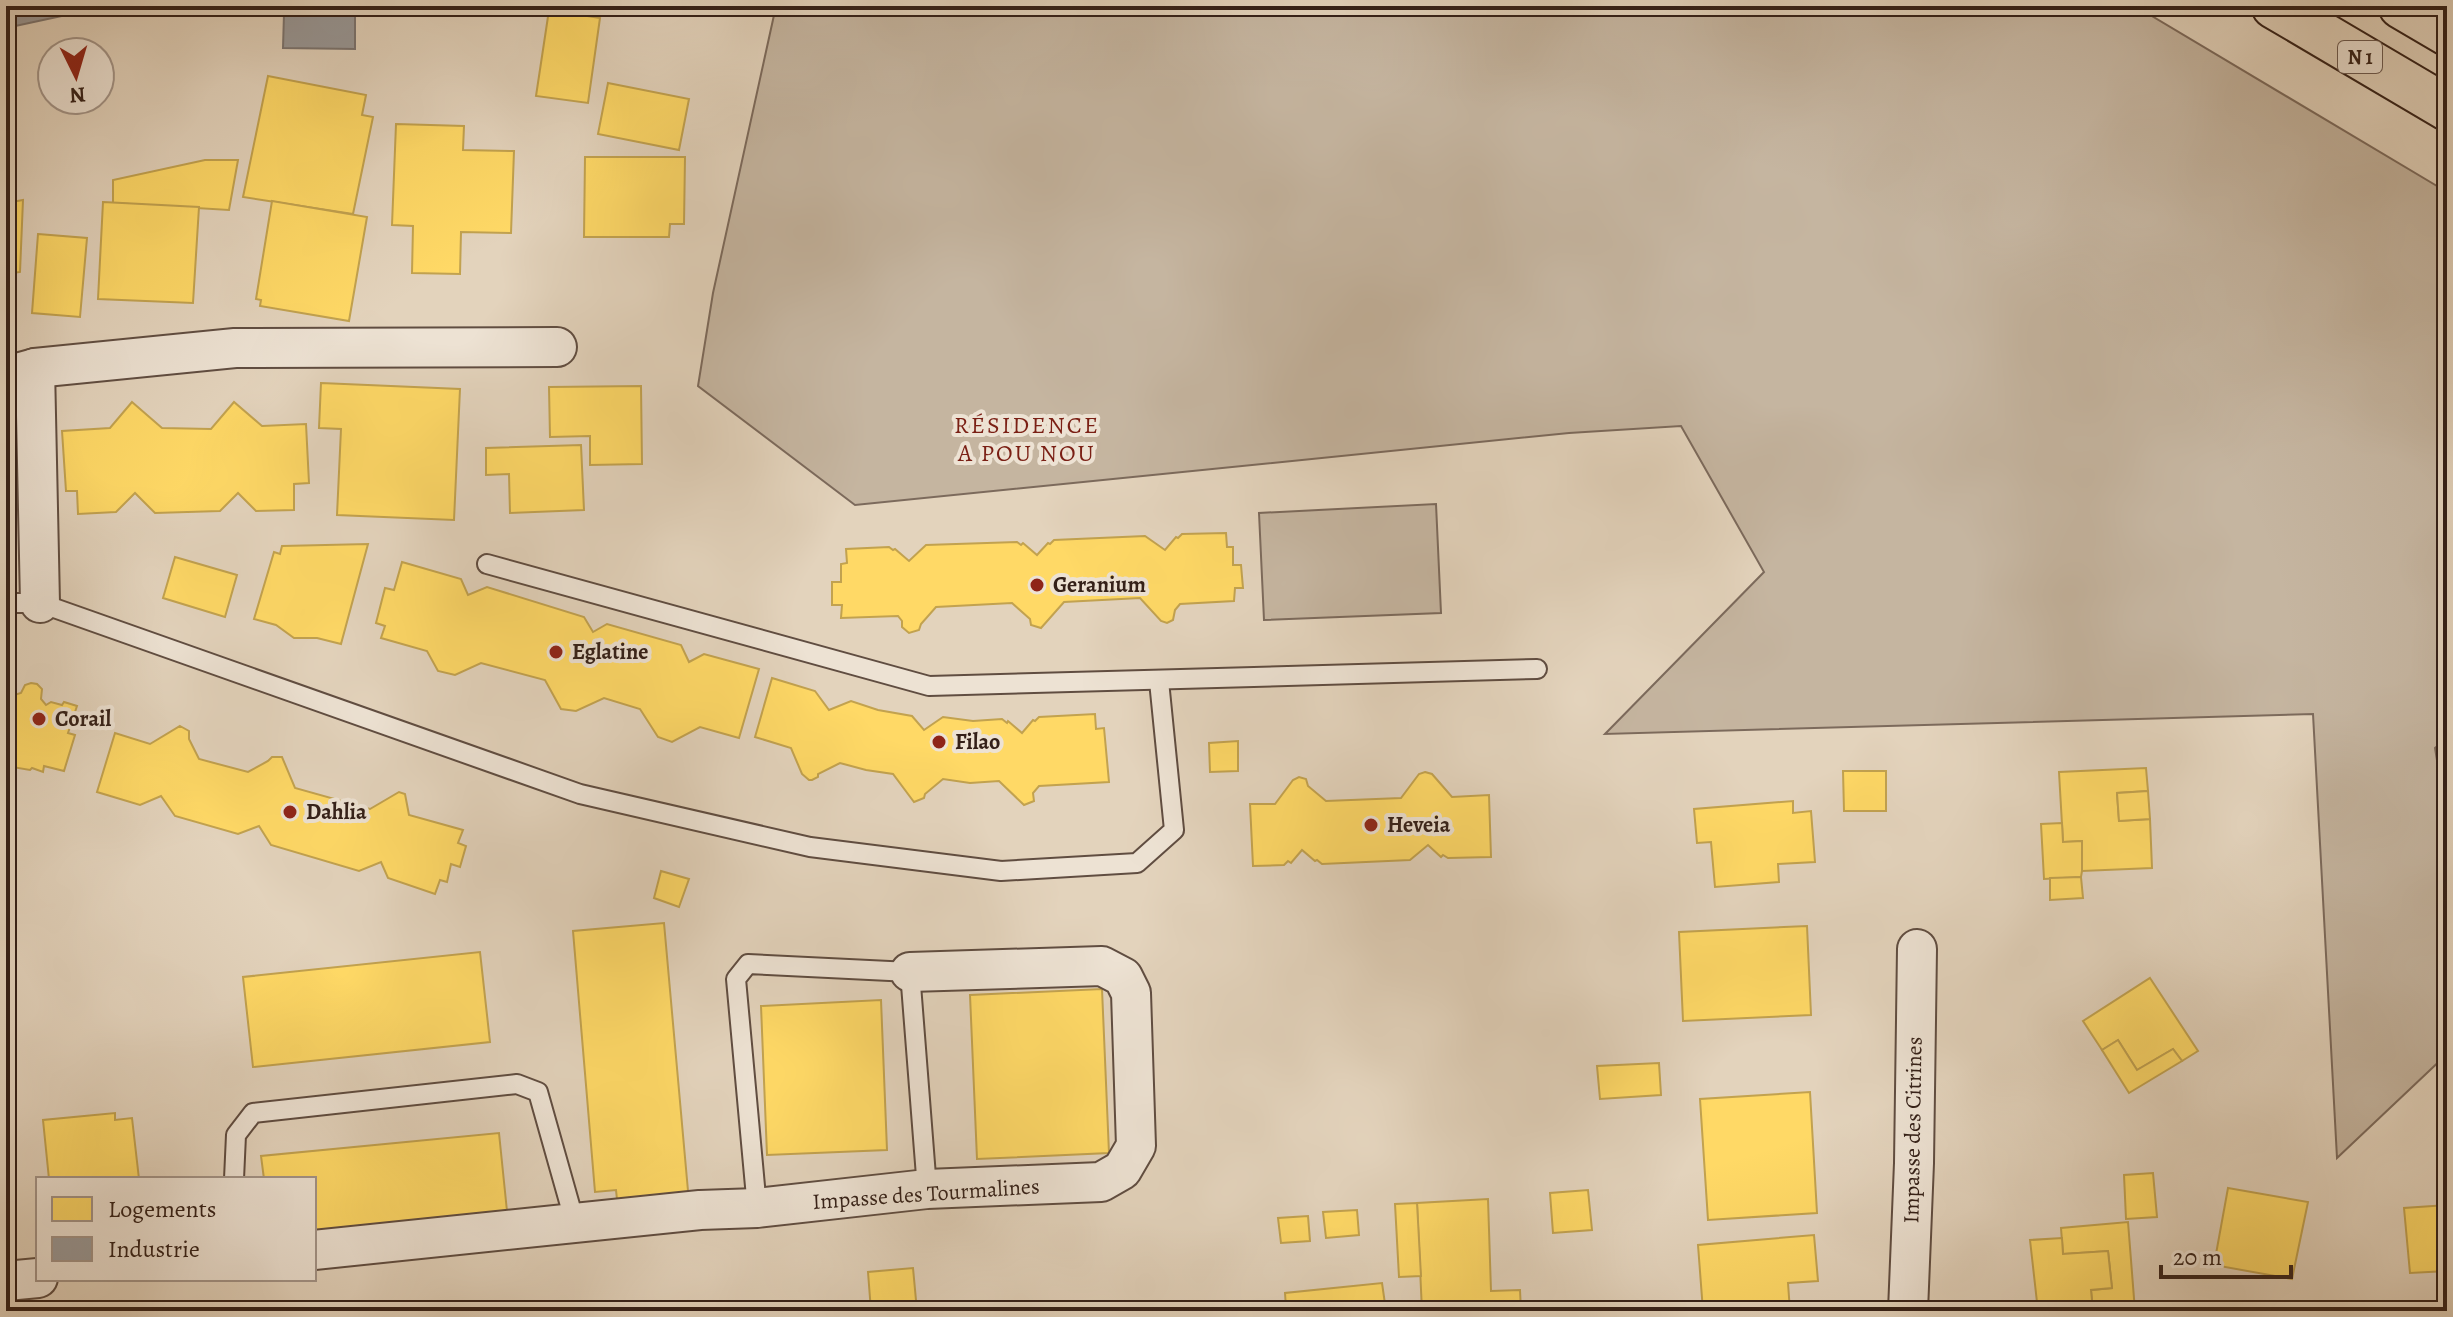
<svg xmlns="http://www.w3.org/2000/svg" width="2453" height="1317" font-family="Alegreya,serif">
	<rect width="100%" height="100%" fill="#e3d3bc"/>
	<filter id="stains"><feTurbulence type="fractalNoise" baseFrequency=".0025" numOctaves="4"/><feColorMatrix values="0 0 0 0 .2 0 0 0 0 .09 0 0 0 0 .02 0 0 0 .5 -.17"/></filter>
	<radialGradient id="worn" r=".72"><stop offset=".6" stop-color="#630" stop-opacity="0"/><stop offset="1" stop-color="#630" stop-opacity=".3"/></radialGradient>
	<!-- green -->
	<g fill="#c5b5a0" stroke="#7c6a5c" stroke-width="2">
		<polygon points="776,6 2135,6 2447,192 2447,739 2435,748 2447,822 2447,1054 2337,1158 2313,714 1605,734 1764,572 1681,426 1569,433 855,505 698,386 713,293"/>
		<polygon points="1436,504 1441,613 1264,620 1259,513"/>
	</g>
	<!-- homes -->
	<g fill="#ffd966" stroke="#c2a24f" stroke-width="2">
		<polygon points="549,10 600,18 588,103 536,96"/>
		<polygon points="268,76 366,95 362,115 373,117 353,214 243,197"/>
		<polygon points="608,83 689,99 679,150 598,134"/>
		<polygon points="396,124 464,126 463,150 514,151 511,233 461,232 460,274 412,273 413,226 392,225"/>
		<polygon points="585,157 685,157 684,224 670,224 669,237 584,237"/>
		<polygon points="205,160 238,160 229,210 113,203 113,180"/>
		<polygon points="23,200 20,272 6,274 6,203"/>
		<polygon points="272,201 367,217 349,321 260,306 261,300 256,299"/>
		<polygon points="103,202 199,207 193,303 98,299"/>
		<polygon points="38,234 87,238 80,317 32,313"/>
		<polygon points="321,383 460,389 454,520 337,515 341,429 319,428"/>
		<polygon points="641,386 642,464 590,465 590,436 550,437 549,387"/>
		<polygon points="132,402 162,428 211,429 234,402 262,426 306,424 309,483 294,484 294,510 256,511 238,493 220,511 155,513 135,493 116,512 78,514 77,491 66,491 62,431 110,428"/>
		<polygon points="581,445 584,510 510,513 509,474 486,475 486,448"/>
		<polygon points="1226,533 1227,547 1233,547 1233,565 1241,565 1243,588 1235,588 1234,601 1180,604 1175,610 1173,620 1167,623 1161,621 1140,598 1064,602 1041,628 1031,625 1030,619 1012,603 936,607 921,624 919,630 909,633 902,627 902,621 898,616 841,618 842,605 832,605 832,582 841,582 841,564 847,563 846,549 889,547 893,550 895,549 909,561 926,545 1017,542 1021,545 1023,543 1037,555 1048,543 1050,544 1054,540 1145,536 1165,550 1176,537 1178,538 1182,534"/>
		<polygon points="368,544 341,644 317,638 294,638 276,625 254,619 274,552 280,554 282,546"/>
		<polygon points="175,557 237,575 225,617 163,598"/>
		<polygon points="402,562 461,579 468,595 487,587 584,617 593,632 607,624 681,645 689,662 704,654 759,669 739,738 700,727 672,742 658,737 640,709 604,698 576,711 561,709 545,680 481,663 455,675 438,671 427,651 381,638 385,626 376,623 385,588 394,590"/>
		<polygon points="772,678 815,691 829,710 851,701 878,710 912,716 924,730 943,717 973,721 1002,719 1007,723 1008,721 1022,733 1033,720 1035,721 1039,717 1095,714 1096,729 1104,728 1109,782 1039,786 1033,793 1034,801 1024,805 999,781 970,783 943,779 925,794 924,798 914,802 893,774 866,770 840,763 818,774 818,777 812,780 809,780 802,774 791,748 755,737"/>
		<polygon points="31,683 37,684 42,689 41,699 46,705 51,702 62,705 64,702 77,706 68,733 75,735 64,771 44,766 43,772 32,768 30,770 6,766 6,687 11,689 14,695 21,693 25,685"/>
		<polygon points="180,726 189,731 189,739 199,759 248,772 268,761 272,757 282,757 295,788 370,809 399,792 405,794 409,815 463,830 458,843 466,846 460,867 451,864 447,882 440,880 435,894 388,878 381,862 359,871 271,845 259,826 238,834 175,816 161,796 140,805 97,792 115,733 150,744"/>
		<polygon points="1238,741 1238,771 1210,772 1209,743"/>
		<polygon points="2146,768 2148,791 2117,793 2119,821 2150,819 2152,868 2082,871 2082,841 2063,842 2059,772"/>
		<polygon points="1843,771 1886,771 1886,811 1844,811"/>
		<polygon points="1425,772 1432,774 1452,797 1489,795 1491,857 1448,858 1443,855 1441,857 1428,845 1410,860 1322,864 1317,860 1315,861 1302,850 1291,863 1288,861 1284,865 1253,866 1250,804 1275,804 1293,780 1299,777 1306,779 1308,786 1326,801 1401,798 1419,774"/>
		<polygon points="2148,791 2150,819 2119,821 2117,793"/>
		<polygon points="1793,801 1793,813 1811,811 1815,862 1778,864 1779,882 1715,887 1711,842 1697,843 1694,809"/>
		<polygon points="2062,823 2063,842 2082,841 2082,871 2081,877 2044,879 2041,824"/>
		<polygon points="661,871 689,879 679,907 654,898"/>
		<polygon points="2081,877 2083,898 2050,900 2050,878"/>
		<polygon points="664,923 689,1202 618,1209 616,1190 595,1192 573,931"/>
		<polygon points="1807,926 1811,1015 1683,1021 1679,932"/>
		<polygon points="480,952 490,1042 253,1067 243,977"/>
		<polygon points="2150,978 2198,1051 2182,1061 2173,1049 2137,1070 2118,1040 2102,1050 2083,1021"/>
		<polygon points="1102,989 1109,1153 977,1159 970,995"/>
		<polygon points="881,1000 887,1150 767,1155 761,1006"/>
		<polygon points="2118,1040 2137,1070 2173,1049 2182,1061 2129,1093 2102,1050"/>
		<polygon points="1659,1063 1661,1095 1600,1099 1597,1066"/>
		<polygon points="1810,1092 1817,1213 1708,1220 1700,1099"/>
		<polygon points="115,1113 115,1120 132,1118 139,1179 49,1179 43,1120"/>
		<polygon points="499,1133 508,1221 314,1240 314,1179 264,1179 261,1156"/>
		<polygon points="2153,1173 2157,1217 2126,1219 2124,1175"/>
		<polygon points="2228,1188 2308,1202 2292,1279 2214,1265"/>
		<polygon points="1588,1190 1592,1230 1553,1233 1550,1193"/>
		<polygon points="1488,1199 1491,1291 1520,1290 1521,1311 1422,1311 1417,1203"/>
		<polygon points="1417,1203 1421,1276 1399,1277 1395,1204"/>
		<polygon points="2447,1205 2447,1271 2410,1273 2404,1208"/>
		<polygon points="1357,1210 1359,1235 1326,1238 1323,1212"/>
		<polygon points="1308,1216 1310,1241 1281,1243 1278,1218"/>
		<polygon points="2128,1222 2135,1311 2093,1311 2091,1290 2112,1288 2108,1251 2063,1254 2061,1228"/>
		<polygon points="1814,1235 1818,1281 1788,1283 1790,1311 1703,1311 1698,1245"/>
		<polygon points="2062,1238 2063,1254 2108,1251 2112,1288 2091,1290 2093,1311 2038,1311 2030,1240"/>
		<polygon points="913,1268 917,1311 871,1311 868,1272"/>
		<polygon points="1382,1283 1385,1304 1395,1303 1396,1311 1281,1311 1280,1309 1286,1308 1285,1293"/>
	</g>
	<!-- industry -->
	<g fill="#999" stroke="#7b7572" stroke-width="2">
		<polygon points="6,6 69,6 71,14 6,28"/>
		<polygon points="302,6 355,6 355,49 283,48 284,14 302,15"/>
	</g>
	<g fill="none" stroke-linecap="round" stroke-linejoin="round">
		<defs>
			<g id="service">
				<polyline points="487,564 929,686 1537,669"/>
				<polyline points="6,603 40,603 580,794 810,847 1001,871 1137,863 1174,830 1159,681"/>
				<polyline points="234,1179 236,1135 253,1113 517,1084 538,1092 575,1223"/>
				<polyline points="757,1208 736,979 748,964 910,972 927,1189"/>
			</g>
			<g id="minor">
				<polyline points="35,368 40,603"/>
				<polyline points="6,376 35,368 235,348 557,347"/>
				<polyline points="314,1250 700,1210 757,1208 927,1189 1101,1182 1122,1170 1136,1146 1131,993 1123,977 1102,966 910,972"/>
				<polyline points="6,1281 38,1278"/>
				<polyline points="1908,1311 1914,1163 1917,949"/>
			</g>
			<g id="primary">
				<polyline points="2274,6 2447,108"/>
				<polyline points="2401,6 2447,33"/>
			</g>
		</defs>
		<!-- service casing -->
		<use href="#service" stroke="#604d41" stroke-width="22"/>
		<!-- minor casing -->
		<use href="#minor" stroke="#604d41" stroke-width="42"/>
		<!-- primary casing -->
		<use href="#primary" stroke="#342018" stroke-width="48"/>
		<!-- service -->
		<use href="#service" stroke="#ede2d3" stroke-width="18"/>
		<!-- minor -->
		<use href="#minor" stroke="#ede2d3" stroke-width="38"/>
		<!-- primary -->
		<use href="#primary" stroke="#e3d3bc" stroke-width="44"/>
	</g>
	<!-- markers -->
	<g fill="#8f2418" stroke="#ede2d3" stroke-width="3">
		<circle cx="1037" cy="585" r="8"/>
		<circle cx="556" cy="652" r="8"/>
		<circle cx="39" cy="719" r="8"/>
		<circle cx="939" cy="742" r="8"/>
		<circle cx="290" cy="812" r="8"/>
		<circle cx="1371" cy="825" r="8"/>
	</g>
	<g text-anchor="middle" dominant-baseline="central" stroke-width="8" stroke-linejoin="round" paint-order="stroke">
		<!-- shield labels -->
		<rect fill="#ede2d3" stroke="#6c5a50" stroke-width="2" x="2338" y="41" width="44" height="32" rx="6"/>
		<g font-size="20" font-weight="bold" fill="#342018">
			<text x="2360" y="57">N 1</text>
		</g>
		<!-- poi labels -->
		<g font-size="22" font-weight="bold" fill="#342018" stroke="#ede2d3" text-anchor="start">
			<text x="1053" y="585">Geranium</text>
			<text x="572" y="652">Eglatine</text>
			<text x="55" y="719">Corail</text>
			<text x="955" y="742">Filao</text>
			<text x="306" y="812">Dahlia</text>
			<text x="1387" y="825">Heveia</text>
		</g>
		<!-- street labels -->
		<g font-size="22" fill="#342018" stroke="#ede2d3">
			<text transform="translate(1913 1130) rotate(-89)">Impasse des Citrines</text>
			<text transform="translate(926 1194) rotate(-4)">Impasse des Tourmalines</text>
		</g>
		<!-- neighbourhood labels -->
		<g font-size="24" letter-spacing="2" fill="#7a1f14" stroke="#ede2d3">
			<text x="1027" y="425">RÉSIDENCE<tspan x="1027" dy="28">A POU NOU</tspan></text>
		</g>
	</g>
	<!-- margin -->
	<rect width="2453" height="1317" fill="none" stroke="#e3d3bc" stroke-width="32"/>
	<rect x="8" y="8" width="2437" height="1301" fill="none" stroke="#342018" stroke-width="4"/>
	<rect x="16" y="16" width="2421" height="1285" fill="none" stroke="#342018" stroke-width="2"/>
	<!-- legend -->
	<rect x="36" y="1177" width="280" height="104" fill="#ede2d3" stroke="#a39488" stroke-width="2"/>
	<rect x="52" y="1197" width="40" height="24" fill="#ffd966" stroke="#a39488" stroke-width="2"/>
	<text x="108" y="1217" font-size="24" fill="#342018">Logements</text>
	<rect x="52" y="1237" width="40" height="24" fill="#999999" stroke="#a39488" stroke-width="2"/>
	<text x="108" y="1257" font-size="24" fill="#342018">Industrie</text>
	<!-- north arrow -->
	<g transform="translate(76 76) rotate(175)"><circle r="38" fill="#ede2d3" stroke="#a39488" stroke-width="2"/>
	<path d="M0-6L14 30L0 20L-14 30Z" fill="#8f2418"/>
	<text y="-12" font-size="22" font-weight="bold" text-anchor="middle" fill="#342018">N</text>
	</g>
	<!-- scale -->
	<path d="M2161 1265v12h130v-12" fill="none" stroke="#342018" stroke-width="4"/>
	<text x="2173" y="1265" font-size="24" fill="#342018" stroke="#ede2d3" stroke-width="6" paint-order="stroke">20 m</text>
	<rect width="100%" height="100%" filter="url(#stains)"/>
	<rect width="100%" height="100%" fill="url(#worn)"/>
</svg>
